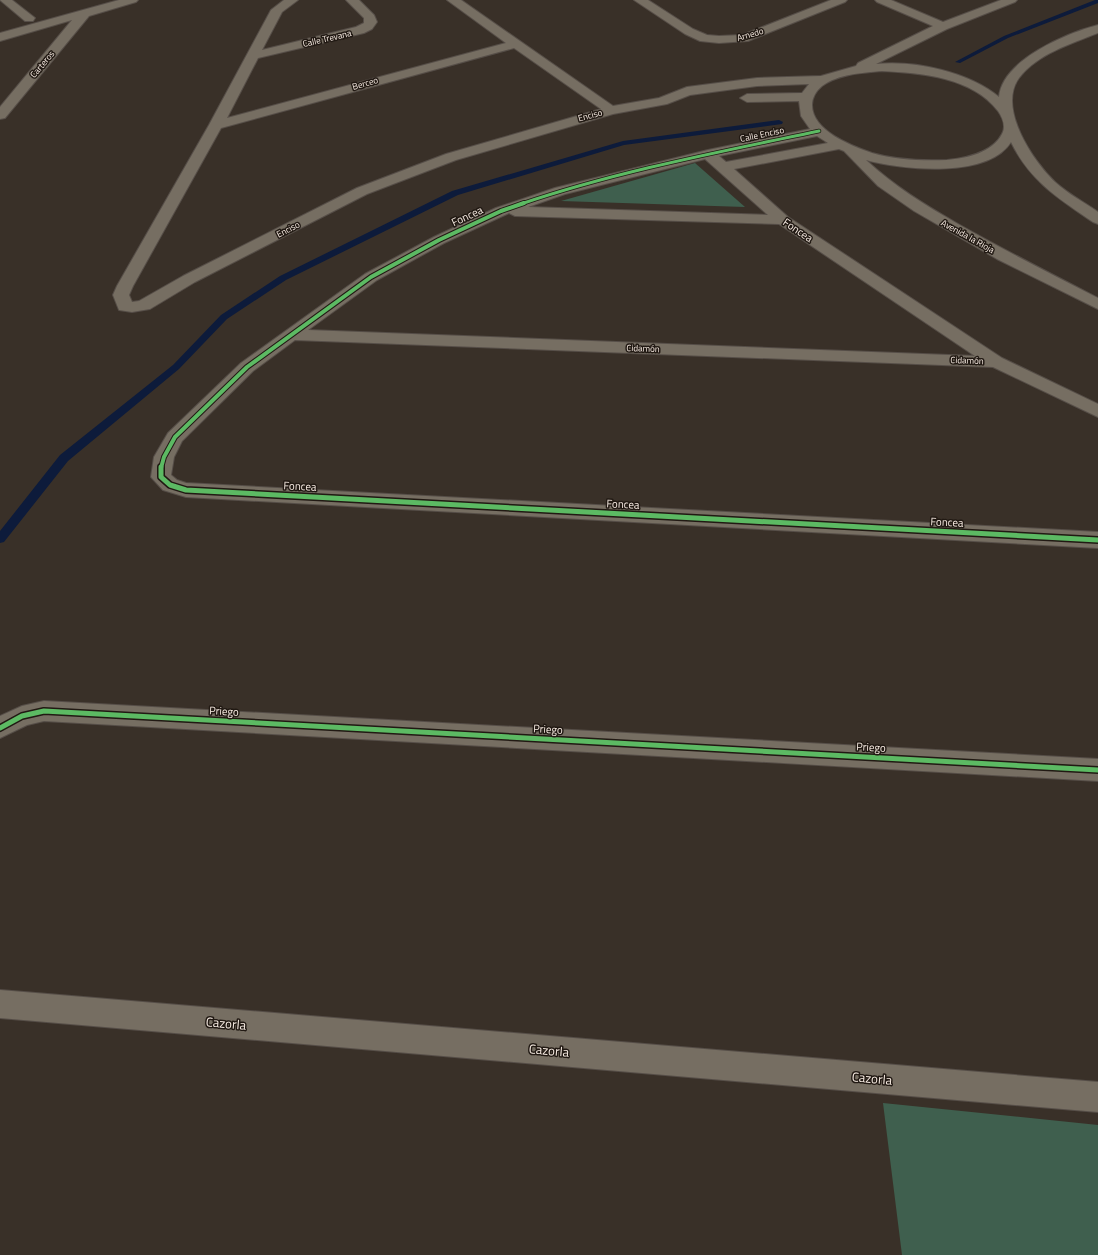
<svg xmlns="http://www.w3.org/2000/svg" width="1098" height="1255" font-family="'Titillium Web',sans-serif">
	<rect width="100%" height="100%" fill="#393028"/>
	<!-- green -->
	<g fill="#3f5f4e">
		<polygon points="695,163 745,207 561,201"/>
		<polygon points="883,1103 1098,1125 1098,1255 902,1255"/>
	</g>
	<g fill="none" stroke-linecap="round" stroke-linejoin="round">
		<!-- stream -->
		<g fill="#0d1b3b" fill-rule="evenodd">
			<polygon points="1095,0 1098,0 1098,3 1008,38 960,63 955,62 1004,36"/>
			<polygon points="779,120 783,122 782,124 624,145 458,195 286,280 227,319 179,369 68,461 4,542 0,543 0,531 60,455 173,365 221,315 280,276 452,191 623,141"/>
		</g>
		<defs>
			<g id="minor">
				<polygon points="0,0 12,0 35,18 33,21 25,21"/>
				<polygon points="119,0 138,0 136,2 89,16 5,118 0,119 0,107 72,20 0,41 0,33"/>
				<path d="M284,0H298L282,12L262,50L356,27L364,23V18L346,0H359L374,15L377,22L372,29L364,33L258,58L227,118L506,43L447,0H461L613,106L659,98L687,87L757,78L821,76L856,66L858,63L933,26L877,2L875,0H891L943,22L1001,0H1017L1015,2L947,29L876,64C915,60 969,72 999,97C1002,60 1067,33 1098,25V33C1071,44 1037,54 1019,78C997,108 1033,161 1055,182C1068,194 1084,202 1098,212V224L1093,222C1058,198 1030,181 1011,142C988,179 902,170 866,160C894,186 925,205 958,224C1004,250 1051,274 1098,298V309L997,259L914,211L878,186L844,151L839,149L734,169L788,217L1002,358L1098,404V417L993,367L295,340L253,371L182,441L174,457L171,475L177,480L186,483L1098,532V548L186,497L163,490L151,477L154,457L168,433L241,363L365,274L434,237L496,208L555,188L708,150L810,129L801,116L799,101L747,102L740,98L747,94L802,93L809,84L757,86L690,95L667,104L613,114L456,160L367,194L195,282L150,309L132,312L119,310L113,295L117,286L209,125L271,10ZM514,48L601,109L446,154L357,188L183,276L139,301L132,302L129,295L133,286L221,128ZM882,71C921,73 972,77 998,111C1003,118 1006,127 1002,134C992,153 967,158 947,160C922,161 896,160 872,153C852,146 812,131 812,105C812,98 816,91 822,86C838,74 862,73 882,71ZM817,136L828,143L726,162L719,156ZM705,159L768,215L528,207L565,194ZM509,213L515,216L779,224L975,356L308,330L377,280L444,243Z"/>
				<polygon points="634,0 648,0 693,29 707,35 719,36 742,35 831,0 847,0 845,2 748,41 719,43 700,41 685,34"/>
				<polygon points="44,701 1098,759 1098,781 44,721 27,725 0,738 0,716 22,706"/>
				<polygon points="0,990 1098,1082 1098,1112 0,1018"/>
			</g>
		</defs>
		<!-- minor casing -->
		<use href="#minor" stroke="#564e48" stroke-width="2"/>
		<!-- minor -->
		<use href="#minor" fill="#766e62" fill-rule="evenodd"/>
		<defs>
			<path id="cycleway-far2" d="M521,204C618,171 719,152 819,131"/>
			<polyline id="cycleway-far1" points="161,468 164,457 175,437 247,367 371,277 439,240 501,211 524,203"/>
			<g id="cycleway">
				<polyline points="161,467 161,477 170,485 186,490 1098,540"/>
				<polyline points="0,728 22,716 44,711 1098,770"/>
			</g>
		</defs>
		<!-- cycleway-far2 casing -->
		<use href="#cycleway-far2" stroke="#211913" stroke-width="4.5"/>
		<!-- cycleway-far1 casing -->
		<use href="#cycleway-far1" stroke="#211913" stroke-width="6"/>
		<!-- cycleway casing -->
		<use href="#cycleway" stroke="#211913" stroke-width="8"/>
		<!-- cycleway-far2 -->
		<use href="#cycleway-far2" stroke="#5cba63" stroke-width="3"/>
		<!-- cycleway-far1 -->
		<use href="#cycleway-far1" stroke="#5cba63" stroke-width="4"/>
		<!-- cycleway -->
		<use href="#cycleway" stroke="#5cba63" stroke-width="5"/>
	</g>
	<g text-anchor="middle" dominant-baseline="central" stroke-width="3" stroke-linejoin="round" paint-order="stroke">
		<!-- far-street labels -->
		<g font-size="9" fill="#f9ede4" stroke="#211913">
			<text transform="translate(750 34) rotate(-17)">Arnedo</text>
			<text transform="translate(327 38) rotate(-13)">Calle Trevana</text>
			<text transform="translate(42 64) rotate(-50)">Carteros</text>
			<text transform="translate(365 83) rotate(-16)">Berceo</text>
			<text transform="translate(590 115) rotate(-15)">Enciso</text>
			<text transform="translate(762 134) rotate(-12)">Calle Enciso</text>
			<text transform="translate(288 229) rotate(-27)">Enciso</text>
			<text transform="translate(968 236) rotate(29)">Avenida la Rioja</text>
			<text transform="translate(643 348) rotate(2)">Cidamón</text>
			<text transform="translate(967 360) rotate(2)">Cidamón</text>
		</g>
		<!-- street labels -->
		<g font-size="11" fill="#f9ede4" stroke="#211913">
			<text transform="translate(467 216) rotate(-25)">Foncea</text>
			<text transform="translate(798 230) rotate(34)">Foncea</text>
			<text transform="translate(300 486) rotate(3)">Foncea</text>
			<text transform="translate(623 504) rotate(3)">Foncea</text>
			<text transform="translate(947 522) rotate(3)">Foncea</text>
			<text transform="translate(224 711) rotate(3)">Priego</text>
			<text transform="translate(548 729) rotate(3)">Priego</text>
			<text transform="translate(871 747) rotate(3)">Priego</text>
		</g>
		<!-- near-street labels -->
		<g font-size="13" fill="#f9ede4" stroke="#211913">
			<text transform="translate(226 1023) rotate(5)">Cazorla</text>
			<text transform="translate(549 1050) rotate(5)">Cazorla</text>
			<text transform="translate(872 1078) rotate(5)">Cazorla</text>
		</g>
	</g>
</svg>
